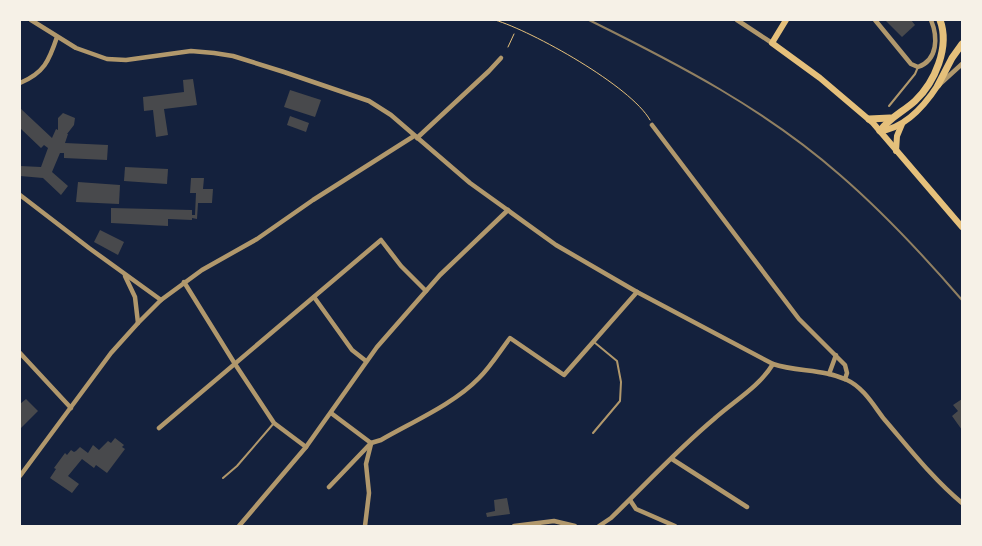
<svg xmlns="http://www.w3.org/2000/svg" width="982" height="546" font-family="Barlow,sans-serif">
	<rect width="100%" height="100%" fill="#14213d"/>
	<!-- building -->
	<g fill="#48494c">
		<polygon points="885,20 911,20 915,25 902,37"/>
		<polygon points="193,79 197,105 164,109 168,135 156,137 153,110 144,111 143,97 184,92 183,80"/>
		<polygon points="290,90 321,100 315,117 284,107"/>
		<polygon points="20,108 52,138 56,129 58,130 58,118 63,113 75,118 74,125 67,134 68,134 65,143 108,145 107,160 64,158 64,153 60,153 52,172 68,186 61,195 43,178 20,176 20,166 41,167 48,148 44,145 41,148 20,128"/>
		<polygon points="290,116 309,123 306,132 287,125"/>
		<polygon points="125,167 168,169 167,184 124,181"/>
		<polygon points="191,178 204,178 203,189 213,189 212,203 198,203 197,219 192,218 192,220 168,219 168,226 111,223 111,208 192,210 192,215 195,215 196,193 190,193"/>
		<polygon points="78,182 120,185 119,204 76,202"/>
		<polygon points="100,230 124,242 118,255 94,242"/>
		<polygon points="26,399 38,411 20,429 20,404"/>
		<polygon points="962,399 962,430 952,416 958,411 953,405"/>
		<polygon points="115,438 124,445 122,447 125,449 107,473 96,465 94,468 82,459 68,476 79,484 72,493 50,478 56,469 54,468 65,453 67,455 71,450 74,452 76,451 80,447 88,453 93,445 99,450 108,441 111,443"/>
		<polygon points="507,498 510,514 487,517 486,513 495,511 494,500"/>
	</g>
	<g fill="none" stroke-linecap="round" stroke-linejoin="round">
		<!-- path -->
		<g stroke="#e5c07b" stroke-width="1">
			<path d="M495,20C532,31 631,86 650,120"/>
			<polyline points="508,47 514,34"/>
		</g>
		<!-- service -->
		<g stroke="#b1986c" stroke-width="2">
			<polyline points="889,106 915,74 918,67"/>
			<polyline points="593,433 620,401 621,382 617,361 594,342"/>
			<polyline points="223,478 237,466 274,423"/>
		</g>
		<!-- minor -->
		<g stroke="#b1986c" stroke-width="4.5">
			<path d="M31,20L76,48L107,59L126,60L191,51L214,53L233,56L284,72L369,101L391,115L470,183L556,245L637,292L773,364C797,372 824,369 847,380C863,387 874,406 884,419C909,448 933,479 962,503"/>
			<polyline points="737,20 772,43"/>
			<path d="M875,20L911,64L918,67C938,60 938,37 931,20"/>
			<path d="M20,83C44,73 49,61 57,37"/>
			<polyline points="940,84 962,64"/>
			<polyline points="652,125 799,319 845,365 847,373 845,379"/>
			<polyline points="417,138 489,71 501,58"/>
			<polyline points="20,195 89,248 161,300"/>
			<polyline points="125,276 135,297 138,323"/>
			<polyline points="184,282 235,364 274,423 306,447"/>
			<polyline points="314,297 352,350 366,361"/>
			<polyline points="20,353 71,408"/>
			<polyline points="829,374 836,355"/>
			<polyline points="331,413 371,443"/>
			<polyline points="159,428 381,240 401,266 426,291"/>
			<polyline points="672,459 747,507"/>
			<polyline points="20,476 111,353 138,323 161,300 202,270 257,239 313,200 414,136"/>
			<path d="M329,487L371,443L381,440C412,422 454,404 479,378C491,366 500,351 510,338L564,375L637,292"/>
			<polyline points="630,500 636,509 675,526"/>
			<polyline points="239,526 306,447 377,347 440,275 508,210"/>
			<polyline points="365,526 369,493 366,464 371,444"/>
			<polyline points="514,526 554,521 575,526"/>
			<path d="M599,526L611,518C645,485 677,450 714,419C734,401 759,387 773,364"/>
		</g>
		<!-- secondary -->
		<g stroke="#e5c07b" stroke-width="6">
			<polyline points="786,20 772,43 820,78 873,123 962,227"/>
			<path d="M880,131C906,128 925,105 938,85"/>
			<polyline points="896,151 897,136 902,124"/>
		</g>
		<!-- trunk -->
		<g stroke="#e5c07b" stroke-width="7">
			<polyline points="938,85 952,58 962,44"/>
			<polyline points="869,119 890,118"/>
			<path d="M880,131C890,117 903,112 915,101C935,82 950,47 940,20"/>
		</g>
		<!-- rail -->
		<path stroke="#918062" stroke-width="2" d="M589,20C678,64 765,109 840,175C884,213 924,256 962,300"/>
	</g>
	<!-- border -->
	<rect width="982" height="546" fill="none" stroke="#f6f1e7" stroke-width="42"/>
</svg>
